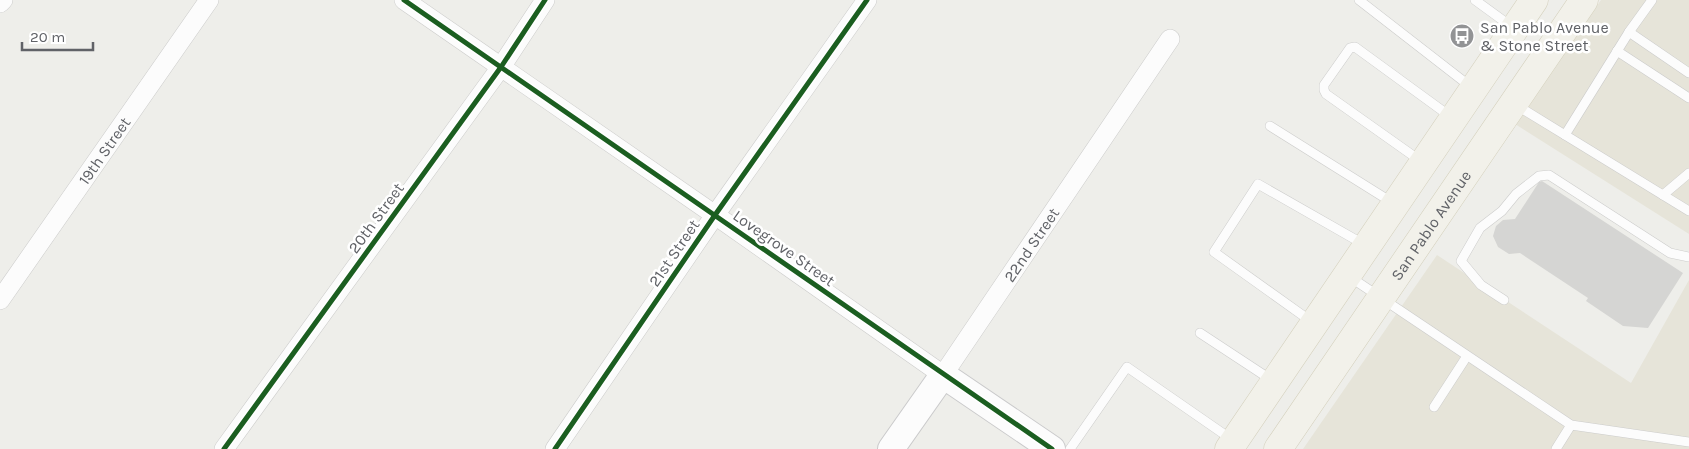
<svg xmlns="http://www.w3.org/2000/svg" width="1689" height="449" font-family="Karla,sans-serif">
	<rect width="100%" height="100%" fill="#eeeeea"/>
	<!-- commercial -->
	<g fill="#e6e4d9">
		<polygon points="1601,0 1689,0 1689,234 1515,124"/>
		<polygon points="1437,255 1631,383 1689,280 1689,449 1303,449"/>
	</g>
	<!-- building -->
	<polygon fill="#d5d5d3" points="1542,181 1683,273 1648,328 1623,326 1586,301 1588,298 1520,253 1509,254 1498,247 1493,236 1496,226 1503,220 1515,219 1539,182"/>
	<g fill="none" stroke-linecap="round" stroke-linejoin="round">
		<defs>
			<g id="lane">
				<polyline points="1359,0 1471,87"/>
				<polyline points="1475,0 1512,27"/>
				<polyline points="1629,32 1689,73"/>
				<polyline points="1617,51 1689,98"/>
				<polyline points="1516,105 1565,135 1629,32 1652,0"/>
				<polyline points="1270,126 1393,203"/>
				<polyline points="1565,135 1689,211"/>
				<polyline points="1422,162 1326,94 1324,90 1324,85 1350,48 1355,47 1451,117"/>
				<polyline points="1663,195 1689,173"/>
				<polyline points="1350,277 1571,425 1689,442"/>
				<polyline points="1504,300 1481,285 1461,261 1480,228 1502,211 1516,194 1539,176 1549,175 1670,253 1689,257"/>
				<polyline points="1312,322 1214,252 1258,184 1365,245"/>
				<polyline points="1200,333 1273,381"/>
				<polyline points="1434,407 1467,356"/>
				<polyline points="1070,449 1127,367 1231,439"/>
				<polyline points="1556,449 1571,425"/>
			</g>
			<g id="street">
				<path id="s1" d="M404,0L715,215L943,375L1170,39"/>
				<polyline points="0,3 3,0"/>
				<path id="s2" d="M0,300L209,0"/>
				<polyline points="224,449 501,67 545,0"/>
				<polyline points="555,449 715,215 867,0"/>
			</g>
			<polyline id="secondary" points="891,449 943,375 1052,449"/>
			<g id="primary">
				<polyline points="1229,449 1534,0"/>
				<path id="s3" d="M1278,449L1584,0"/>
			</g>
		</defs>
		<!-- lane casing -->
		<use href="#lane" stroke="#cccccb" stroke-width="10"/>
		<!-- street casing -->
		<use href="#street" stroke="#cccccb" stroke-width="20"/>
		<!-- secondary casing -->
		<use href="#secondary" stroke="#cacacb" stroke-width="28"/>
		<!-- primary casing -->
		<use href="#primary" stroke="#d3cfbb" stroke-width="29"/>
		<!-- lane -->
		<use href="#lane" stroke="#fcfcfc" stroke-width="9"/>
		<!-- street -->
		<use href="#street" stroke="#fcfcfc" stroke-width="19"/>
		<!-- secondary -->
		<use href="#secondary" stroke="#fcfcfc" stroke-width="26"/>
		<!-- primary -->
		<use href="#primary" stroke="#f2f1ea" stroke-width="28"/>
		<defs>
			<g id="cycleway">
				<polyline points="404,0 1052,449"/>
				<polyline points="224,449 501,67 545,0"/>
				<polyline points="555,449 715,215 867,0"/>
			</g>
		</defs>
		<!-- cycleway casing -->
		<use href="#cycleway" stroke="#fff" stroke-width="8"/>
		<!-- cycleway -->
		<use href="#cycleway" stroke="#1b5e20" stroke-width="5"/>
	</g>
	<!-- icons -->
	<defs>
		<symbol id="bus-disc" viewBox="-11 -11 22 22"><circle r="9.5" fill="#929395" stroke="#fff"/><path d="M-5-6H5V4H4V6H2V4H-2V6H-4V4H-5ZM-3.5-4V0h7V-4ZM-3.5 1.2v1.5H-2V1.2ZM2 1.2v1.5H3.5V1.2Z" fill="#fff"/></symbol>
	</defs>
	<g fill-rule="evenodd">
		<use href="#bus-disc" x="1448" y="22" width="28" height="28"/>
	</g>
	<g text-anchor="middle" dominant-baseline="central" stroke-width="5" stroke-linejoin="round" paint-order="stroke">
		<!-- poi labels -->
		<g font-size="16" fill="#606267" stroke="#fff" text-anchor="start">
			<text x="1480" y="27">San Pablo Avenue<tspan x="1480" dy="18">&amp; Stone Street</tspan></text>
		</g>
		<!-- street labels -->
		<g font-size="16" fill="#606267" stroke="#fff">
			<text stroke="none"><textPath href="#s2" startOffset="182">19th Street</textPath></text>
			<text transform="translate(376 218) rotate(-54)">20th Street</text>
			<text stroke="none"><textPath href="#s3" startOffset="271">San Pablo Avenue</textPath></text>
			<text stroke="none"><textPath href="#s1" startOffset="814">22nd Street</textPath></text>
			<text transform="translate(784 248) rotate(35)">Lovegrove Street</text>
			<text transform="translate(674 253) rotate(-56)">21st Street</text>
		</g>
	</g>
	<!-- scale -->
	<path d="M22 42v8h71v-8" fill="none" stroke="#606267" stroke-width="2.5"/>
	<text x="30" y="42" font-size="15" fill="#606267" stroke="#ffffff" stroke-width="4" paint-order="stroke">20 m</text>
</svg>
